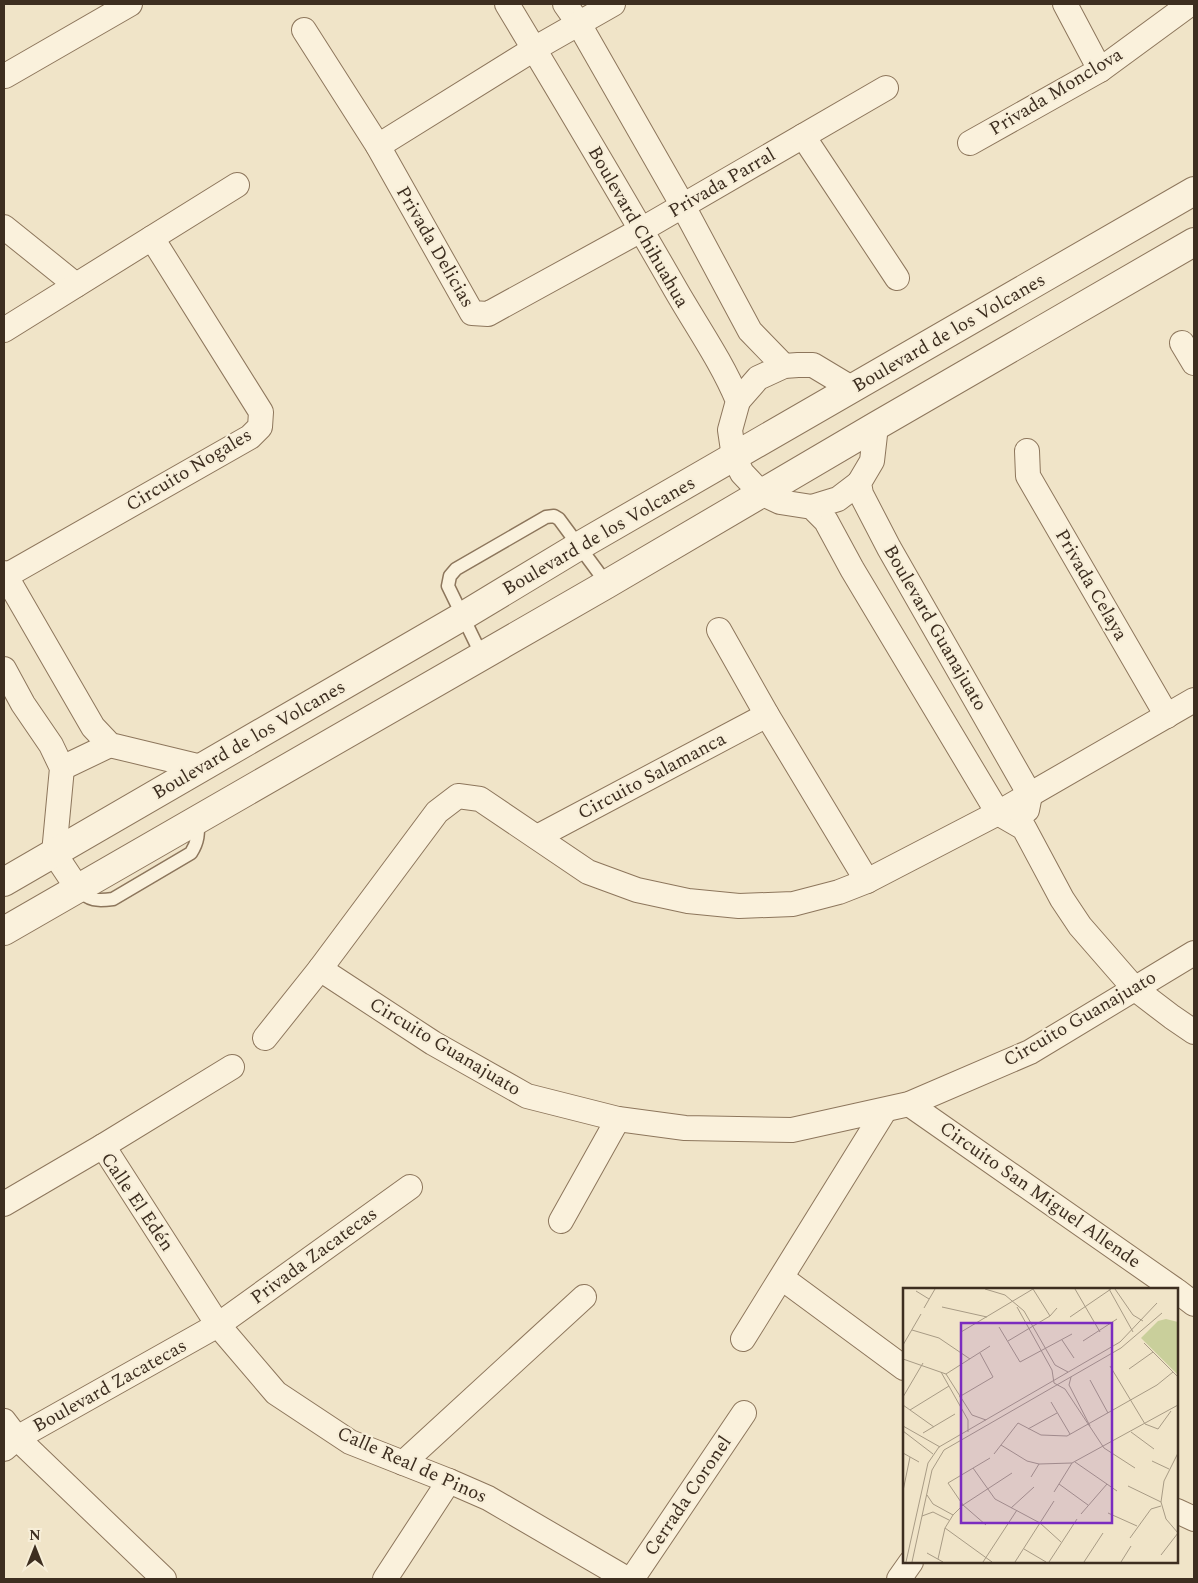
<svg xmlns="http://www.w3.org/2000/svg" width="1198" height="1583" font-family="Spectral,serif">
	<rect width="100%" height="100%" fill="#f0e4c8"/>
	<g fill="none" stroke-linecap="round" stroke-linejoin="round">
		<defs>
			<g id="service">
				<polyline points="482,656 448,586 450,576 456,569 546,517 554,516 559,519 607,584"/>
				<path d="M78,889C89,901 97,901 113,899L191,853C198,842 199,833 197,820"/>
			</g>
			<g id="minor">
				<path d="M507,4C563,97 619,191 673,285C695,324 721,360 738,401L730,430L734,457L742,473L761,493L780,502L812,507L826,521L852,569L998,813L1024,828L1062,899L1080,926L1134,988L1172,1017L1194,1032"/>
				<polyline points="565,4 579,24 683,206 750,331 784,366"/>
				<polyline points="1065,4 1100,70"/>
				<polyline points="304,30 378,146 472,313 488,314 641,230 886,88"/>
				<polyline points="5,76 130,4"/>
				<polyline points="803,136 897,278"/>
				<polyline points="970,143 1100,70 1190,4"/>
				<polyline points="378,146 534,49 613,4"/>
				<polyline points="4,227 76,285"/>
				<polyline points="4,330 237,185"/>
				<polyline points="1182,343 1194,363"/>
				<polyline points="738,401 758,378 784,366 798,365 813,365 853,389"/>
				<polyline points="876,426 872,461 859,483 861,494 889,548 1030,795 1027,810"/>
				<polyline points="1027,451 1028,476 1167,716"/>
				<polyline points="812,507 838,499 859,483"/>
				<polyline points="4,573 93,727 110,745 201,767"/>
				<polyline points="4,577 250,437 260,427 261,412 152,238"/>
				<polyline points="719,630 767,715 867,881"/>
				<polyline points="4,669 23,704 51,745 62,768 54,853 78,889"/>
				<polyline points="62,768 110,745"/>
				<polyline points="537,837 767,715"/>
				<polyline points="320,969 433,1043 527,1096 618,1119 685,1128 792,1130 909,1104 1030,1052 1194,953"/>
				<polyline points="265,1038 320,969 437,812 458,796 480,799 588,872 637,890 688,901 739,906 793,904 839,892 867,881 998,813 1194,700"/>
				<polyline points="909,1104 1174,1289"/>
				<polyline points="103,1146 218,1325 276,1393 350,1442 449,1481 488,1498 627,1579"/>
				<polyline points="4,1204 103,1146 232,1067"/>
				<polyline points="561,1221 618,1119"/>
				<polyline points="782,1278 904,1368"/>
				<polyline points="1177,1291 1194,1304"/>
				<polyline points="743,1339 885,1110"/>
				<polyline points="4,1421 17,1438 164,1579"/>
				<polyline points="4,1449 17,1438 218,1325 410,1187"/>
				<polyline points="403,1463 584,1297"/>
				<polyline points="1177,1511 1194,1519"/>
				<polyline points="385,1579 449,1481"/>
				<polyline points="632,1579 744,1413"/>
				<polyline points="899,1579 911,1562"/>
			</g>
			<g id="tertiary">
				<polyline points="4,882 463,616 579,546 1194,191"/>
				<polyline points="4,931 607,584 876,426 1194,242"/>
			</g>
		</defs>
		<!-- service casing -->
		<use href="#service" stroke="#8d765c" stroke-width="15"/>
		<!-- minor casing -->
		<use href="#minor" stroke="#8d765c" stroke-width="26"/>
		<!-- tertiary casing -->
		<use href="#tertiary" stroke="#8d765c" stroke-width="30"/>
		<!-- service -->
		<use href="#service" stroke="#faf1dc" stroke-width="12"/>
		<!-- minor -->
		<use href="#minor" stroke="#faf1dc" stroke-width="24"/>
		<!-- tertiary -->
		<use href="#tertiary" stroke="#faf1dc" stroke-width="28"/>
	</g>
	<g text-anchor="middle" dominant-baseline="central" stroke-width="4.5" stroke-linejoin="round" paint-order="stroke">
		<!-- street labels -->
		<g font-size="19" fill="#3d2e20" stroke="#f7eed8">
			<text transform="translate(1056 92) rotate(-31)">Privada Monclova</text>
			<text transform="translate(722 183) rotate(-30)">Privada Parral</text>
			<text transform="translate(638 227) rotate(60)">Boulevard Chihuahua</text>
			<text transform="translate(435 247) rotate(60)">Privada Delicias</text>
			<text transform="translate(949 333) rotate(-30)">Boulevard de los Volcanes</text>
			<text transform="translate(189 470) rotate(-31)">Circuito Nogales</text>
			<text transform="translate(599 536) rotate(-30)">Boulevard de los Volcanes</text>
			<text transform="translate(1091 585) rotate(60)">Privada Celaya</text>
			<text transform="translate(935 628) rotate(60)">Boulevard Guanajuato</text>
			<text transform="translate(249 740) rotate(-30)">Boulevard de los Volcanes</text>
			<text transform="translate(652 776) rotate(-28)">Circuito Salamanca</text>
			<text transform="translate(1080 1019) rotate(-30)">Circuito Guanajuato</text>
			<text transform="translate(445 1047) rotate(31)">Circuito Guanajuato</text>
			<text transform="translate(1040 1195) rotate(35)">Circuito San Miguel Allende</text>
			<text transform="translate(137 1202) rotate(56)">Calle El Edén</text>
			<text transform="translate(314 1256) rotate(-36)">Privada Zacatecas</text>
			<text transform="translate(110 1386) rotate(-29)">Boulevard Zacatecas</text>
			<text transform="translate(412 1465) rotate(24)">Calle Real de Pinos</text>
			<text transform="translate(688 1496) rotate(-56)">Cerrada Coronel</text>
		</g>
	</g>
	<!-- overview -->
	<g transform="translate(903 1288)">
		<rect width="275" height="275" fill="#f0e4c8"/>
		<path d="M263,31L275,34V87L238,50L255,33Z" fill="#c9cf9b"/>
		<path fill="none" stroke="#a89b85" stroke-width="1" d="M82,1L102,7L121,23L152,77L165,84M130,1L147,28L154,20M172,1L197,44M206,1L230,44M212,1L230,27L240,33M13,3L26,11M39,19L84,29M114,19L149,82L151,95L162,101L201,160L232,180M21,20L32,1M167,29L208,1M96,39L117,74L169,46M9,42L36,50L67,71M58,44L130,1M159,52L171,70M105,53L147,28M180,53L214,31M241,55L275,89M0,57L18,26M0,71L43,86L69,127L83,132M207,78L242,136L255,141L268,123M226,81L250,64M38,84L65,132V144M43,86L87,58M168,89L166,97L187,138M187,92L205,125M0,109L20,75M56,109L90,89L77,65M148,114L167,146M0,117L31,139M7,122L46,98M0,138L37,159M125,141L154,125M0,143L30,166M228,144L251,161M20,145L52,126M98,157L124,173L136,176L169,175L275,117M0,165L16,174M91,166L115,135L138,147L164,148L254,97L270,84M249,173L266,181M172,174L214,203M70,180L92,211L137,235L158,254M128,189L136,176M156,196L185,217M225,198L258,214M0,203L7,169M151,204L169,175M24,207L30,216L50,227M108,220L131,199M205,225L234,238M178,226L204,196M19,228L30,224L46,232M83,237L60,217L45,195L87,170M42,240L89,274M275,245L263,231L258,214L261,193L275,165M227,250L248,221L258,218M121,261L143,274M24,265L40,274M258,267L275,245M35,271L42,240L50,227L60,217L109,185M3,274L25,175L36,159L217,54L254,15M9,274L29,182L41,162L218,60L259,25M80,274L114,222M112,274L151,213M146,274L174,231M181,274L200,245M218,274L228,258"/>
		<path fill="#7b2cbf" fill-opacity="0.15" stroke="#7b2cbf" stroke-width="2.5" d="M58,35H209V235H58Z"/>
		<rect width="275" height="275" fill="none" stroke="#3d2e20" stroke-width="2.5"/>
	</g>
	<!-- border -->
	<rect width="1198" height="1583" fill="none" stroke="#3d2e20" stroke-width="10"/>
	<!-- north arrow -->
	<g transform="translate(35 1548)" stroke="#f7eed8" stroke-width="4" paint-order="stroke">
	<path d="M0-4L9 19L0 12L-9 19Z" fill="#3d2e20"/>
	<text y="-8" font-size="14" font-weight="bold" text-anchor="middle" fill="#3d2e20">N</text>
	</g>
</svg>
